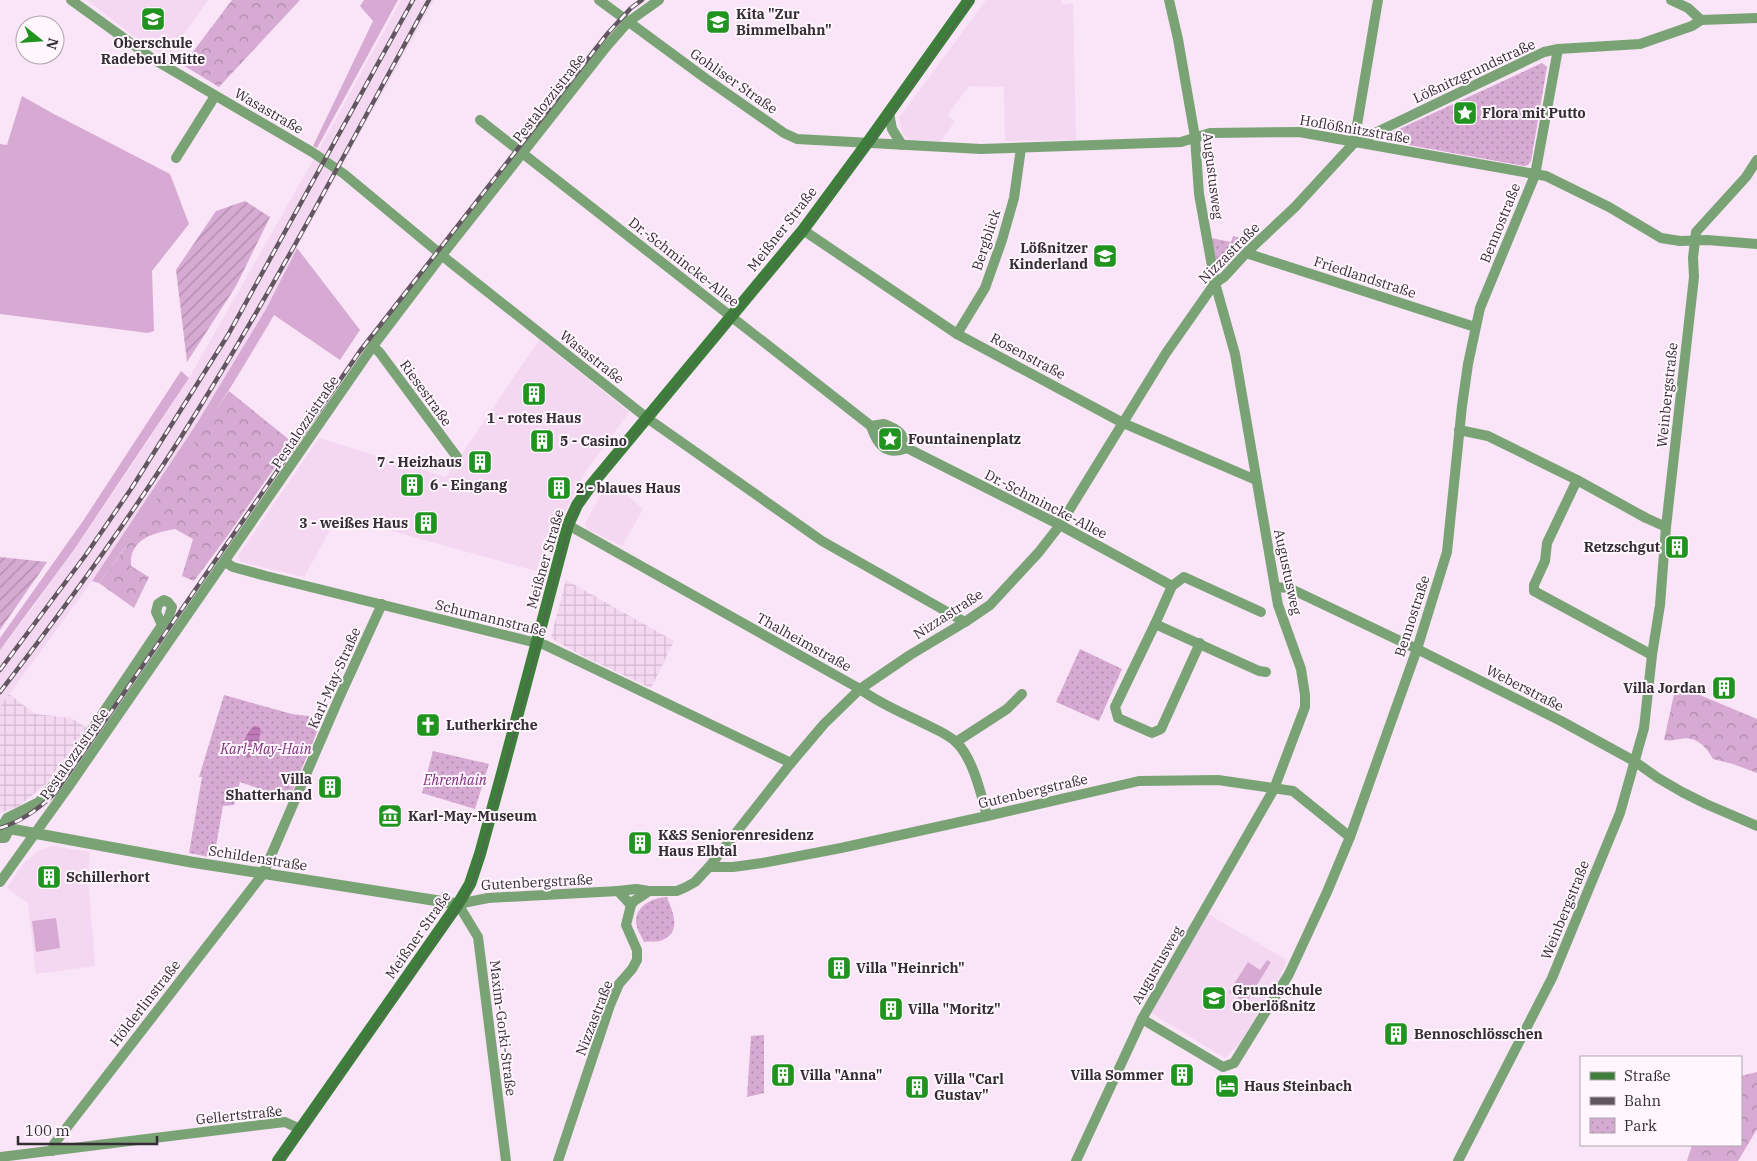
<svg xmlns="http://www.w3.org/2000/svg" width="1757" height="1161" font-family="'IBM Plex Serif',serif">
	<defs>
		<pattern id="industrial-grid" width="8" height="8" patternUnits="userSpaceOnUse" patternTransform="scale(1.25)"><rect width="8" height="8" fill="#f4d8f1"/><path d="M0 4h8M4 0v8" fill="none" stroke="#d2bacf"/></pattern>
		<pattern id="forest-crowns" width="20" height="18" patternUnits="userSpaceOnUse" patternTransform="scale(1.25)"><rect width="20" height="18" fill="#d6aad2"/><path d="M2 6a3 3 0 1 1 6 0M12 15a3 3 0 1 1 6 0" fill="none" stroke="#ae8bab"/></pattern>
		<pattern id="park-dots" width="8" height="8" patternUnits="userSpaceOnUse" patternTransform="scale(1.25)"><rect width="8" height="8" fill="#d6aad2"/><path d="M2 2h.1M6 6h.1" fill="none" stroke="#ae8bab" stroke-width="1.8" stroke-linecap="round"/></pattern>
		<pattern id="garden-furrows" width="10" height="10" patternUnits="userSpaceOnUse" patternTransform="scale(1.25)"><rect width="10" height="10" fill="#d6aad2"/><path d="M-1 1l2-2M0 10L10 0M9 11l2-2" fill="none" stroke="#ae8bab"/></pattern>
		<pattern id="water-rules" width="6" height="5" patternUnits="userSpaceOnUse" patternTransform="scale(1.25)"><rect width="6" height="5" fill="#bf7ab9"/><path d="M0 2.5h6" fill="none" stroke="#9c6497"/></pattern>
	</defs>
	<rect width="100%" height="100%" fill="#fae4f7"/>
	<!-- built -->
	<g fill="#f4d8f1">
		<polygon points="87,0 208,0 167,58 136,38"/>
		<polygon points="401,0 434,0 290,260 266,309 197,423 92,581 0,707 0,650 31,610 122,480 189,378 311,164"/>
		<polygon points="986,0 1061,0 1061,5 1073,3 1076,140 1005,141 1004,87 969,86 947,116 955,121 941,141 911,140 902,134 899,118"/>
		<polygon points="539,340 629,412 584,474 536,571 338,516 304,577 241,562 238,556 319,438 446,477"/>
		<polygon points="609,480 643,509 622,546 587,529 585,524"/>
		<polygon points="52,846 90,852 88,877 95,966 36,974 28,903 7,888 23,864 38,851"/>
		<polygon points="1208,914 1287,960 1277,983 1239,1044 1225,1058 1151,1013"/>
	</g>
	<!-- industrial -->
	<g fill="url(#industrial-grid)">
		<polygon points="566,580 674,641 651,688 585,657 554,640 551,637"/>
		<polygon points="9,694 35,714 71,718 87,728 46,784 19,806 0,813 0,707"/>
	</g>
	<!-- grass -->
	<g fill="#d6aad2">
		<polygon points="364,0 398,0 317,148 313,146 373,21 360,6"/>
		<polygon points="22,96 52,113 170,174 189,224 152,271 154,331 148,333 0,314 0,144 7,145"/>
		<path d="M297,248L360,330L340,360L274,315C220,407 163,497 99,583L92,581L197,423L266,309Z"/>
		<polygon points="181,371 189,378 73,551 0,650 0,638 83,521"/>
		<polygon points="56,918 60,948 36,952 32,921"/>
		<polygon points="1267,960 1271,962 1246,1003 1229,992 1248,962 1260,970"/>
	</g>
	<!-- forest -->
	<g fill="url(#forest-crowns)">
		<polygon points="232,0 300,0 219,87 183,65"/>
		<path d="M229,391L292,442L226,538L194,581L182,576L193,539L175,529C153,533 129,539 131,566L149,577L134,608L99,583L122,552Z"/>
		<path d="M1676,685L1757,719V773L1733,764L1713,759C1707,747 1695,735 1680,739C1674,740 1671,741 1664,740Z"/>
		<polygon points="1757,1072 1757,1129 1738,1161 1687,1161 1692,1145 1741,1145 1741,1076"/>
	</g>
	<!-- park -->
	<g fill="url(#park-dots)">
		<polygon points="1542,63 1547,67 1531,161 1528,165 1524,166 1387,141 1385,138 1386,135"/>
		<polygon points="1233,236 1250,241 1223,268 1217,267 1211,238 1231,242"/>
		<polygon points="1080,649 1122,669 1099,721 1056,702"/>
		<polygon points="224,695 292,714 323,718 289,799 240,782 234,805 223,806 214,858 189,853 202,777 199,777"/>
		<polygon points="433,751 489,764 475,809 422,793"/>
		<path d="M667,897C673,913 683,933 660,941C655,942 650,941 644,942C642,937 638,932 637,927C632,908 650,898 667,897Z"/>
		<polygon points="764,1035 764,1093 747,1097 751,1036"/>
	</g>
	<!-- garden -->
	<g fill="url(#garden-furrows)">
		<polygon points="245,201 270,217 236,286 187,362 176,270 216,211"/>
		<polygon points="0,557 47,562 0,630"/>
	</g>
	<!-- water -->
	<path fill="url(#water-rules)" d="M254,726L259,727L261,730L258,745L250,758L243,755C242,744 245,734 254,726Z"/>
	<g fill="none" stroke-linecap="round" stroke-linejoin="round">
		<!-- minor -->
		<g stroke="#79a375" stroke-width="10">
			<polyline points="71,0 153,59 312,152 344,174 450,262 647,418 822,541 965,622"/>
			<polyline points="599,0 705,78 784,133 797,139 981,149 1181,142 1210,133 1299,132 1546,176 1609,207 1661,238 1680,241 1707,240 1757,244"/>
			<polyline points="1671,0 1688,8 1701,20"/>
			<polyline points="889,113 892,129 902,145"/>
			<polyline points="480,120 871,426"/>
			<polyline points="1354,143 1544,52 1558,49 1640,44 1692,26 1701,20 1757,18"/>
			<polyline points="176,158 215,96"/>
			<polyline points="803,230 957,334 1123,423 1256,480"/>
			<polyline points="1246,253 1475,327"/>
			<polyline points="957,334 985,288 1002,240 1014,198 1021,148"/>
			<polyline points="373,346 380,353 457,457"/>
			<path d="M884,424C898,429 904,434 907,448C886,456 877,445 871,426Z"/>
			<polyline points="1459,430 1488,436 1577,480 1646,518 1666,527"/>
			<polyline points="907,448 1060,525 1172,586"/>
			<polyline points="1577,480 1547,543 1545,561 1534,585 1534,591 1652,655"/>
			<path d="M568,525L860,689C880,704 903,713 925,724C935,729 948,734 956,742C973,758 981,794 987,816"/>
			<polyline points="225,562 233,567 266,576 545,645 791,763"/>
			<polyline points="1275,587 1289,588 1417,649 1561,721 1634,761 1658,778 1682,792 1706,804 1757,826"/>
			<polyline points="1261,612 1184,577 1172,586 1155,624 1259,671 1266,672"/>
			<polyline points="1155,624 1115,707 1118,718 1152,733 1161,729 1200,643"/>
			<polyline points="956,742 1007,709 1022,694"/>
			<polyline points="1,828 7,818 39,802 60,777 162,625 168,619 172,607 168,602 164,600 158,604 156,612 162,625"/>
			<polyline points="0,838 5,838 9,830"/>
			<polyline points="709,867 733,867 762,863 841,848 987,816 1139,781 1218,780 1293,791 1350,837"/>
			<polyline points="0,882 69,786 373,346 442,255 607,46 628,22 659,0"/>
			<polyline points="618,891 636,889 649,891"/>
			<polyline points="1142,1019 1223,1067 1234,1063 1289,974 1327,892 1350,837 1417,649 1447,552 1462,406 1468,364 1480,308 1535,175 1558,49"/>
			<polyline points="52,1151 54,1144 263,874 339,698 382,604"/>
			<polyline points="0,1157 285,1122 300,1129"/>
			<polyline points="506,1161 478,937 458,904 488,898 618,891 631,905"/>
			<polyline points="558,1161 610,1005 619,984 632,969 637,960 637,950 626,925 631,905 634,901 649,891 677,891 686,887 695,882 709,867 791,763 824,724 860,689 910,655 965,622 990,605 1039,552 1060,525 1166,353 1215,283 1224,277 1246,253 1295,207 1354,143 1378,0"/>
			<polyline points="1076,1161 1142,1019 1274,789 1302,715 1305,707 1305,695 1301,669 1278,605 1235,354 1215,283 1199,194 1195,137 1178,39 1169,0"/>
			<polyline points="1458,1161 1552,978 1620,813 1644,728 1652,655 1660,605 1666,527 1694,277 1693,258 1696,232 1746,177 1757,160"/>
		</g>
		<!-- tertiary -->
		<polyline stroke="#79a375" stroke-width="11" points="0,827 191,862 458,904"/>
		<!-- secondary -->
		<polyline stroke="#3d7e3a" stroke-width="12" points="278,1161 458,904 470,884 480,854 504,766 568,525 577,505 592,484 803,230 868,142 969,0"/>
		<!-- tram -->
		<polyline stroke="#625760" stroke-width="1" points="280,1161 460,906 472,884 493,813 569,525 579,506 592,486 804,231 871,142 972,0"/>
		<defs>
			<g id="rail">
				<polyline points="0,670 85,556 131,489 228,335 413,0"/>
				<path d="M0,692C68,604 134,513 193,418C278,282 352,140 429,0"/>
				<path d="M0,828C22,821 38,810 55,793L360,351L608,33L631,8L642,0"/>
			</g>
		</defs>
		<!-- rail casing -->
		<use href="#rail" stroke="#625760" stroke-width="4.5"/>
		<!-- rail -->
		<use href="#rail" stroke="#fff6fe" stroke-width="2.5" stroke-dasharray="8" stroke-linecap="butt"/>
	</g>
	<!-- icons -->
	<defs>
		<symbol id="school-square" viewBox="-11 -11 22 22"><rect x="-9" y="-9" width="18" height="18" rx="4" fill="#219420" stroke="#fff6fe"/><path d="M0-5L7-2L0 1L-7-2ZM-4 1L0 2.5L4 1V4Q0 6-4 4Z" fill="#fff"/></symbol>
		<symbol id="sight-square" viewBox="-11 -11 22 22"><rect x="-9" y="-9" width="18" height="18" rx="4" fill="#219420" stroke="#fff6fe"/><path d="M0-6L1.8-2.2L6-1.7L2.9 1.2L3.7 5.4L0 3.3L-3.7 5.4L-2.9 1.2L-6-1.7L-1.8-2.2Z" fill="#fff"/></symbol>
		<symbol id="building-square" viewBox="-11 -11 22 22"><rect x="-9" y="-9" width="18" height="18" rx="4" fill="#219420" stroke="#fff6fe"/><path d="M-4-6H4V6H1V3H-1V6H-4ZM-2.5-4.3h1.7v1.8h-1.7ZM.8-4.3h1.7v1.8H.8ZM-2.5-1h1.7V.8h-1.7ZM.8-1h1.7V.8H.8Z" fill="#fff"/></symbol>
		<symbol id="church-square" viewBox="-11 -11 22 22"><rect x="-9" y="-9" width="18" height="18" rx="4" fill="#219420" stroke="#fff6fe"/><path d="M-1.2-6h2.4v3.5h3.3v2.4h-3.3V6h-2.4V-.1h-3.3v-2.4h3.3Z" fill="#fff"/></symbol>
		<symbol id="museum-square" viewBox="-11 -11 22 22"><rect x="-9" y="-9" width="18" height="18" rx="4" fill="#219420" stroke="#fff6fe"/><path d="M0-6L6-3V-2H-6V-3ZM-5-1h2V3h-2ZM-1-1h2V3h-2ZM3-1h2V3H3ZM-6 4H6V6H-6Z" fill="#fff"/></symbol>
		<symbol id="hotel-square" viewBox="-11 -11 22 22"><rect x="-9" y="-9" width="18" height="18" rx="4" fill="#219420" stroke="#fff6fe"/><path d="M-6-4.5h1.5V1H6V5H4.5V3h-9V5H-6ZM-4 0a1.8 1.8 0 1 1 3.6 0ZM.5 0V-2.5h3Q6-2.5 6 0Z" fill="#fff"/></symbol>
	</defs>
	<g fill-rule="evenodd">
		<use href="#school-square" x="139" y="5" width="28" height="28"/>
		<use href="#school-square" x="704" y="8" width="28" height="28"/>
		<use href="#sight-square" x="1451" y="99" width="28" height="28"/>
		<use href="#school-square" x="1091" y="242" width="28" height="28"/>
		<use href="#building-square" x="520" y="380" width="28" height="28"/>
		<use href="#sight-square" x="876" y="425" width="28" height="28"/>
		<use href="#building-square" x="528" y="427" width="28" height="28"/>
		<use href="#building-square" x="466" y="448" width="28" height="28"/>
		<use href="#building-square" x="398" y="471" width="28" height="28"/>
		<use href="#building-square" x="545" y="474" width="28" height="28"/>
		<use href="#building-square" x="412" y="509" width="28" height="28"/>
		<use href="#building-square" x="1663" y="533" width="28" height="28"/>
		<use href="#building-square" x="1710" y="674" width="28" height="28"/>
		<use href="#church-square" x="414" y="711" width="28" height="28"/>
		<use href="#building-square" x="316" y="773" width="28" height="28"/>
		<use href="#museum-square" x="376" y="802" width="28" height="28"/>
		<use href="#building-square" x="626" y="829" width="28" height="28"/>
		<use href="#building-square" x="35" y="863" width="28" height="28"/>
		<use href="#building-square" x="825" y="954" width="28" height="28"/>
		<use href="#school-square" x="1200" y="984" width="28" height="28"/>
		<use href="#building-square" x="877" y="995" width="28" height="28"/>
		<use href="#building-square" x="1382" y="1020" width="28" height="28"/>
		<use href="#building-square" x="769" y="1061" width="28" height="28"/>
		<use href="#building-square" x="1168" y="1061" width="28" height="28"/>
		<use href="#hotel-square" x="1213" y="1072" width="28" height="28"/>
		<use href="#building-square" x="903" y="1073" width="28" height="28"/>
	</g>
	<g text-anchor="middle" dominant-baseline="central" stroke-width="4" stroke-linejoin="round" paint-order="stroke">
		<!-- poi labels -->
		<g font-size="14" font-weight="bold" fill="#352d34" stroke="#fff6fe" text-anchor="start">
			<text x="736" y="14">Kita "Zur<tspan x="736" dy="16">Bimmelbahn"</tspan></text>
			<text x="153" y="43" text-anchor="middle">Oberschule<tspan x="153" dy="16">Radebeul Mitte</tspan></text>
			<text x="1482" y="113">Flora mit Putto</text>
			<text x="1088" y="248" text-anchor="end">Lößnitzer<tspan x="1088" dy="16">Kinderland</tspan></text>
			<text x="534" y="418" text-anchor="middle">1 - rotes Haus</text>
			<text x="908" y="439">Fountainenplatz</text>
			<text x="560" y="441">5 - Casino</text>
			<text x="462" y="462" text-anchor="end">7 - Heizhaus</text>
			<text x="430" y="485">6 - Eingang</text>
			<text x="576" y="488">2 - blaues Haus</text>
			<text x="408" y="523" text-anchor="end">3 - weißes Haus</text>
			<text x="1660" y="547" text-anchor="end">Retzschgut</text>
			<text x="1706" y="688" text-anchor="end">Villa Jordan</text>
			<text x="446" y="725">Lutherkirche</text>
			<text x="312" y="779" text-anchor="end">Villa<tspan x="312" dy="16">Shatterhand</tspan></text>
			<text x="408" y="816">Karl-May-Museum</text>
			<text x="658" y="835">K&amp;S Seniorenresidenz<tspan x="658" dy="16">Haus Elbtal</tspan></text>
			<text x="66" y="877">Schillerhort</text>
			<text x="856" y="968">Villa "Heinrich"</text>
			<text x="1232" y="990">Grundschule<tspan x="1232" dy="16">Oberlößnitz</tspan></text>
			<text x="908" y="1009">Villa "Moritz"</text>
			<text x="1414" y="1034">Bennoschlösschen</text>
			<text x="800" y="1075">Villa "Anna"</text>
			<text x="1164" y="1075" text-anchor="end">Villa Sommer</text>
			<text x="934" y="1079">Villa "Carl<tspan x="934" dy="16">Gustav"</tspan></text>
			<text x="1244" y="1086">Haus Steinbach</text>
		</g>
		<!-- street labels -->
		<g font-size="14" fill="#352d34" stroke="#fff6fe">
			<text transform="translate(1474 71) rotate(-25)">Lößnitzgrundstraße</text>
			<text transform="translate(734 81) rotate(35)">Gohliser Straße</text>
			<text transform="translate(549 98) rotate(-52)">Pestalozzistraße</text>
			<text transform="translate(269 111) rotate(30)">Wasastraße</text>
			<text transform="translate(1355 129) rotate(10)">Hoflößnitzstraße</text>
			<text transform="translate(1213 176) rotate(83)">Augustusweg</text>
			<text transform="translate(1500 223) rotate(-68)">Bennostraße</text>
			<text transform="translate(782 229) rotate(-52)">Meißner Straße</text>
			<text transform="translate(986 240) rotate(-72)">Bergblick</text>
			<text transform="translate(1229 253) rotate(-45)">Nizzastraße</text>
			<text transform="translate(684 262) rotate(38)">Dr.-Schmincke-Allee</text>
			<text transform="translate(1365 277) rotate(18)">Friedlandstraße</text>
			<text transform="translate(1028 356) rotate(28)">Rosenstraße</text>
			<text transform="translate(592 357) rotate(38)">Wasastraße</text>
			<text transform="translate(426 393) rotate(54)">Riesestraße</text>
			<text transform="translate(1667 395) rotate(-84)">Weinbergstraße</text>
			<text transform="translate(305 422) rotate(-56)">Pestalozzistraße</text>
			<text transform="translate(1046 504) rotate(27)">Dr.-Schmincke-Allee</text>
			<text transform="translate(545 559) rotate(-74)">Meißner Straße</text>
			<text transform="translate(1288 572) rotate(78)">Augustusweg</text>
			<text transform="translate(948 614) rotate(-33)">Nizzastraße</text>
			<text transform="translate(1412 616) rotate(-72)">Bennostraße</text>
			<text transform="translate(491 618) rotate(14)">Schumannstraße</text>
			<text transform="translate(804 642) rotate(29)">Thalheimstraße</text>
			<text transform="translate(334 678) rotate(-66)">Karl-May-Straße</text>
			<text transform="translate(1525 688) rotate(27)">Weberstraße</text>
			<text transform="translate(74 754) rotate(-55)">Pestalozzistraße</text>
			<text transform="translate(1033 791) rotate(-13)">Gutenbergstraße</text>
			<text transform="translate(258 858) rotate(9)">Schildenstraße</text>
			<text transform="translate(537 882) rotate(-3)">Gutenbergstraße</text>
			<text transform="translate(1565 910) rotate(-68)">Weinbergstraße</text>
			<text transform="translate(418 935) rotate(-55)">Meißner Straße</text>
			<text transform="translate(1157 965) rotate(-60)">Augustusweg</text>
			<text transform="translate(145 1003) rotate(-52)">Hölderlinstraße</text>
			<text transform="translate(594 1018) rotate(-69)">Nizzastraße</text>
			<text transform="translate(503 1028) rotate(83)">Maxim-Gorki-Straße</text>
			<text transform="translate(239 1115) rotate(-6)">Gellertstraße</text>
		</g>
		<!-- park labels -->
		<g font-size="14" font-style="italic" fill="#802e7d" stroke="#fff6fe">
			<text x="266" y="749">Karl-May-Hain</text>
			<text x="455" y="780">Ehrenhain</text>
		</g>
	</g>
	<!-- legend -->
	<rect x="1580" y="1056" width="162" height="90" fill="#fff6fe" stroke="#aea6ad"/>
	<rect x="1590" y="1072" width="25" height="8" fill="#3d7e3a" stroke="#aea6ad"/>
	<text x="1624" y="1081" font-size="15" fill="#352d34">Straße</text>
	<rect x="1590" y="1097" width="25" height="8" fill="#625760" stroke="#aea6ad"/>
	<text x="1624" y="1106" font-size="15" fill="#352d34">Bahn</text>
	<rect x="1590" y="1118" width="25" height="15" fill="url(#park-dots)" stroke="#aea6ad"/>
	<text x="1624" y="1131" font-size="15" fill="#352d34">Park</text>
	<!-- north arrow -->
	<g transform="translate(40 40) rotate(107)"><circle r="24" fill="#fff6fe" stroke="#aea6ad"/>
	<path d="M0-4L9 19L0 12L-9 19Z" fill="#219420"/>
	<text y="-8" font-size="14" font-weight="bold" text-anchor="middle" fill="#352d34">N</text>
	</g>
	<!-- scale -->
	<path d="M18 1136v8h139v-8" fill="none" stroke="#352d34" stroke-width="2.5"/>
	<text x="25" y="1136" font-size="15" fill="#352d34" stroke="#fff6fe" stroke-width="4" paint-order="stroke">100 m</text>
</svg>
